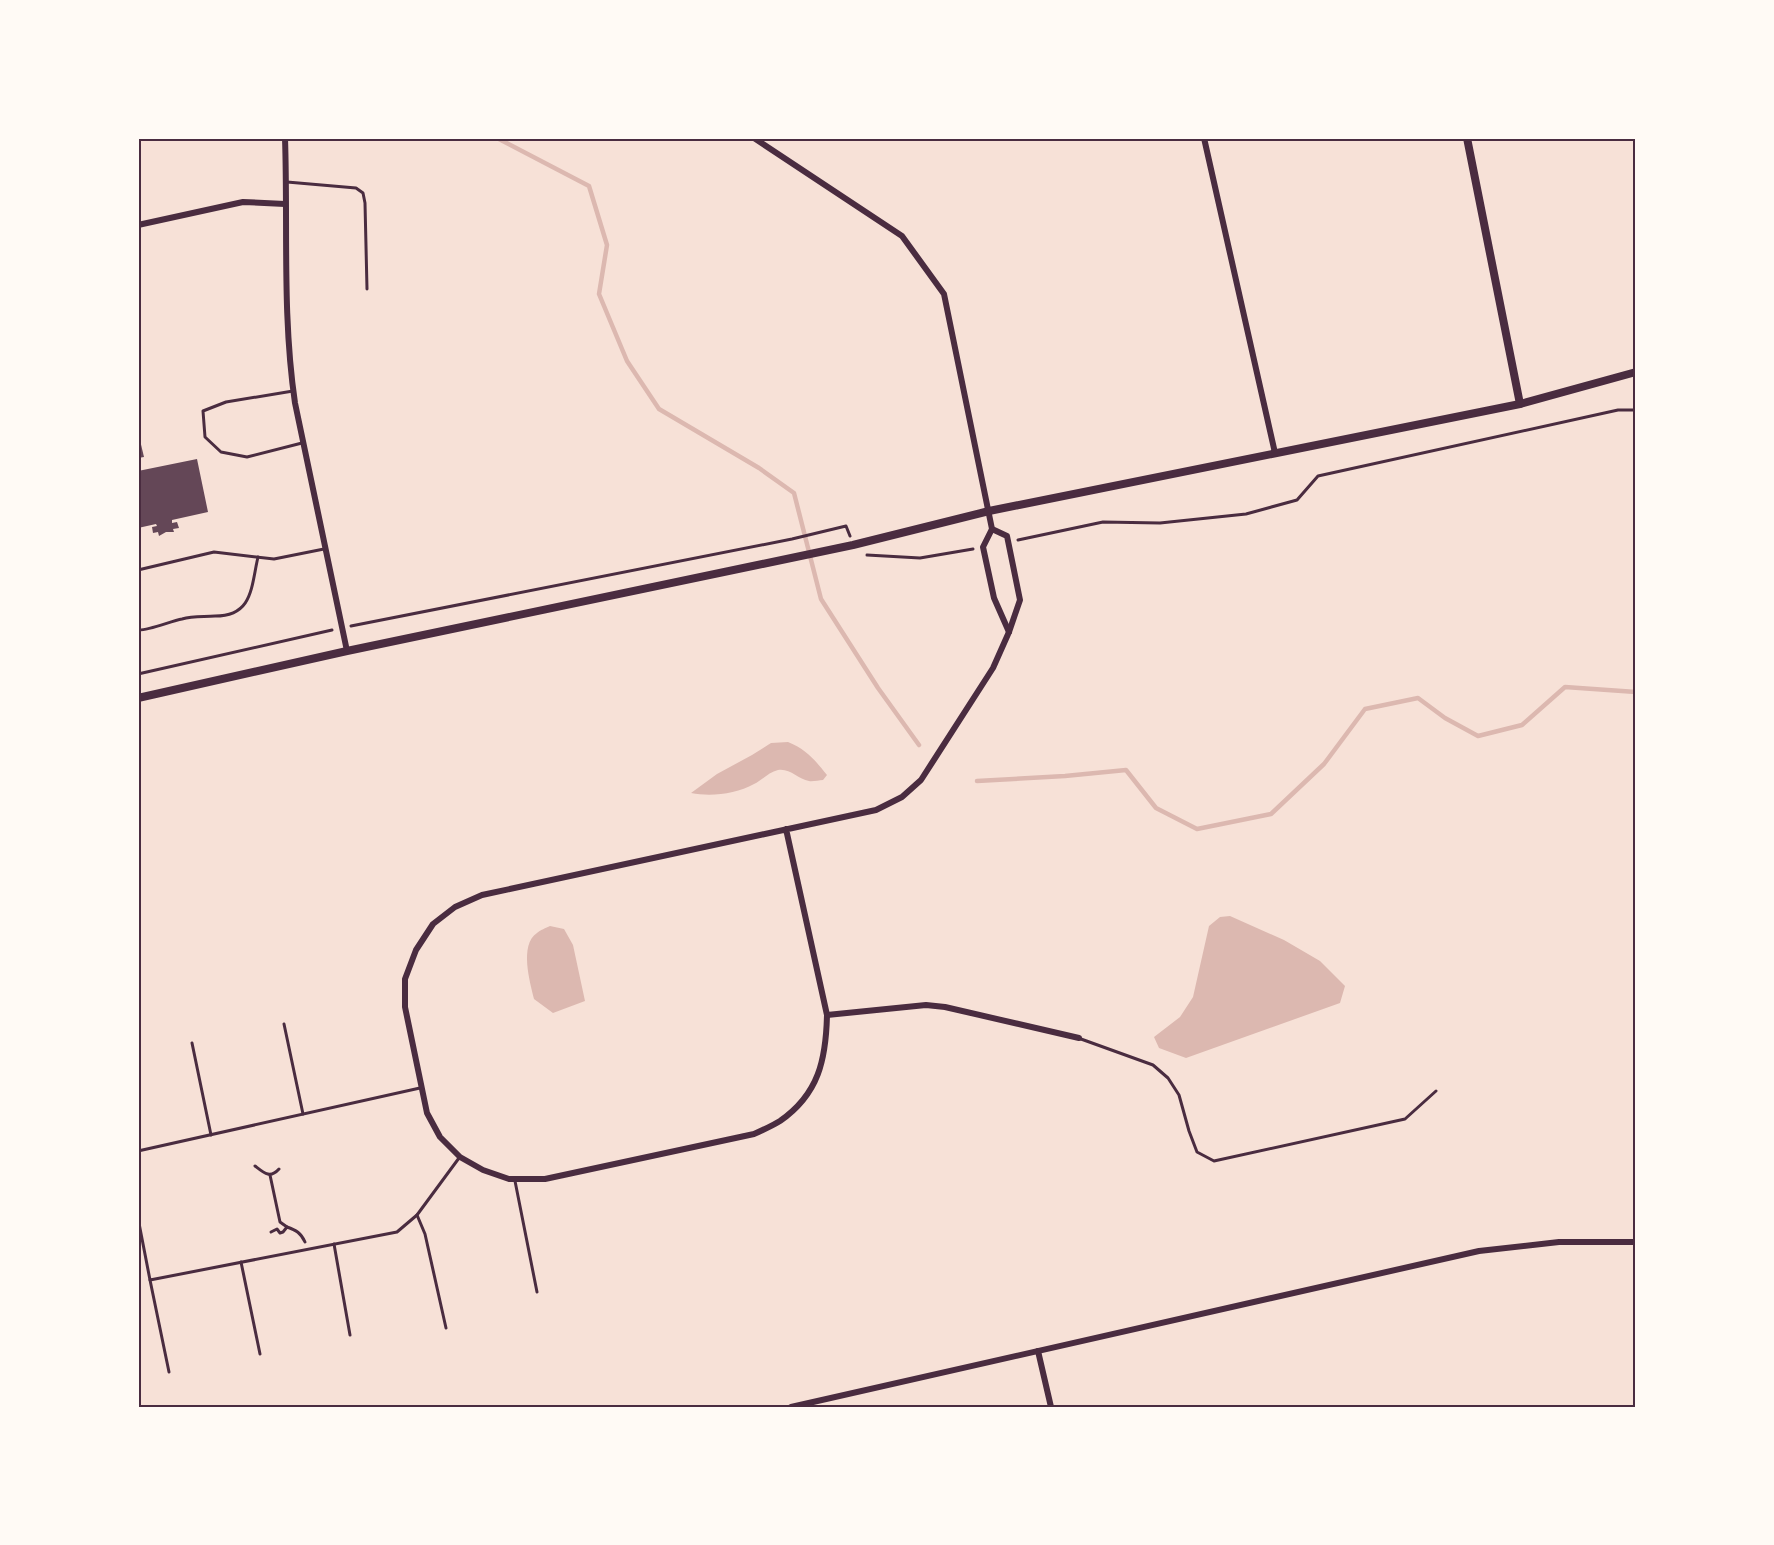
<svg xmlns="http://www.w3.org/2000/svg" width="1774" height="1545" font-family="Overpass,sans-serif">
	<rect width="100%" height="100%" fill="#f7e1d7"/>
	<!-- water -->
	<g fill="#dcb8b0">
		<path d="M788,742C807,750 814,759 827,775L823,780C819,780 812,782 809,781C798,779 790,768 778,770C769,772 762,780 754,784C736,794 711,797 691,793L717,774L752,755L771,743Z"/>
		<polygon points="1230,916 1284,940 1320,961 1345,986 1340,1003 1186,1058 1159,1048 1154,1037 1180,1017 1193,997 1209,926 1220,917"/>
		<path d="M550,926L564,929L573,945L585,1001L553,1013L534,999C530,982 519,945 537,933C540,930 546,928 550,926Z"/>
	</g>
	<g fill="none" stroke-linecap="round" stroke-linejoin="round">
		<!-- stream -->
		<g stroke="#dcb8b0" stroke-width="4.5">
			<polyline points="497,138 589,186 607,245 599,294 627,361 659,409 759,468 794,493 821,599 878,688 919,745"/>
			<polyline points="977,781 1065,776 1126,770 1156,808 1197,829 1271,814 1324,764 1365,709 1418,698 1445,718 1478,736 1522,725 1565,687 1636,692"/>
		</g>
	</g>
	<!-- building -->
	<g fill="#644757">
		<polygon points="138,432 144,457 138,458"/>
		<polygon points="197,459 208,512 172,520 172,523 177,522 179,528 173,529 174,532 166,532 159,536 158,532 153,533 152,527 157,526 156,524 138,528 138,471"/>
	</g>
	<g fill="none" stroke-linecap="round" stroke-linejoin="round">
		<!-- path -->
		<g stroke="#4a2c40" stroke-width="3">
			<polyline points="1018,540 1103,522 1160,523 1246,514 1297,500 1318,476 1618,410 1636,410"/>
			<polyline points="867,555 920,558 973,549"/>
			<polyline points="351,626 792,539 846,526 850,536"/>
			<polyline points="138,674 332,630"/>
			<path d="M255,1166C264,1173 270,1179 279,1169"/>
			<polyline points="270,1175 280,1222 287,1227"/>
			<path d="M271,1232L277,1229L280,1233L283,1232L287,1227C296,1230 301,1233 305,1242"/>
		</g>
		<!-- service -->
		<g stroke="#4a2c40" stroke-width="3">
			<polyline points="287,182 356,188 363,193 365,203 367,289"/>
			<polyline points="293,391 226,402 203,411 205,437 221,452 247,457 302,443"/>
			<polyline points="138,570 214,552 274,559 324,549"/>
			<path d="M138,630C148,631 171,621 182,619C193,616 204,617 215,616C253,616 251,587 258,557"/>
			<polyline points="284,1024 303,1114"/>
			<polyline points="1081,1039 1153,1065 1168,1078 1179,1095 1189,1131 1197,1152 1214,1161 1405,1119 1436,1091"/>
			<polyline points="192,1043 211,1135"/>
			<polyline points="138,1151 420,1088"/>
			<polyline points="515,1181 537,1292"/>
			<polyline points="417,1215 425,1234 446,1328"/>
			<polyline points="138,1218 150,1280 397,1232 417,1215 459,1158"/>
			<polyline points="334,1244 350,1335"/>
			<polyline points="241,1262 260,1354"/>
			<polyline points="150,1280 169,1372"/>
		</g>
		<!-- minor -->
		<g stroke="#4a2c40" stroke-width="6">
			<path d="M285,138C288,226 282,315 295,403L347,651"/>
			<polyline points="754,138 902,236 944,294 992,529 983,547 994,598 1009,632"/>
			<polyline points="1204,138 1275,453"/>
			<polyline points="138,225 243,202 285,204"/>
			<path d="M786,829L827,1015C826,1059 819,1094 780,1121C772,1126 763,1130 754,1134L545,1179H509L483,1170L460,1157L440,1137L427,1113L405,1007V979L416,950L433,924L455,907L482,895L876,810L902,797L921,780L993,668L1009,632L1020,600L1007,536L992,529"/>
			<polyline points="827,1015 926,1005 945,1007 1079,1038"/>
			<polyline points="1038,1351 1051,1407"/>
			<polyline points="791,1407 1479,1251 1559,1242 1636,1242"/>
		</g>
		<!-- tertiary -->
		<g stroke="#4a2c40" stroke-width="8">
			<polyline points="1467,138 1520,404"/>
			<polyline points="138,698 347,651 853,545 989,511 1520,404 1636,372"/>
		</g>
	</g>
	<!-- border -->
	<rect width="1774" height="1545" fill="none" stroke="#fffaf5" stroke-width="279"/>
	<rect x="140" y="140" width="1494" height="1266" fill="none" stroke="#4a2c40" stroke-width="2"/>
</svg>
